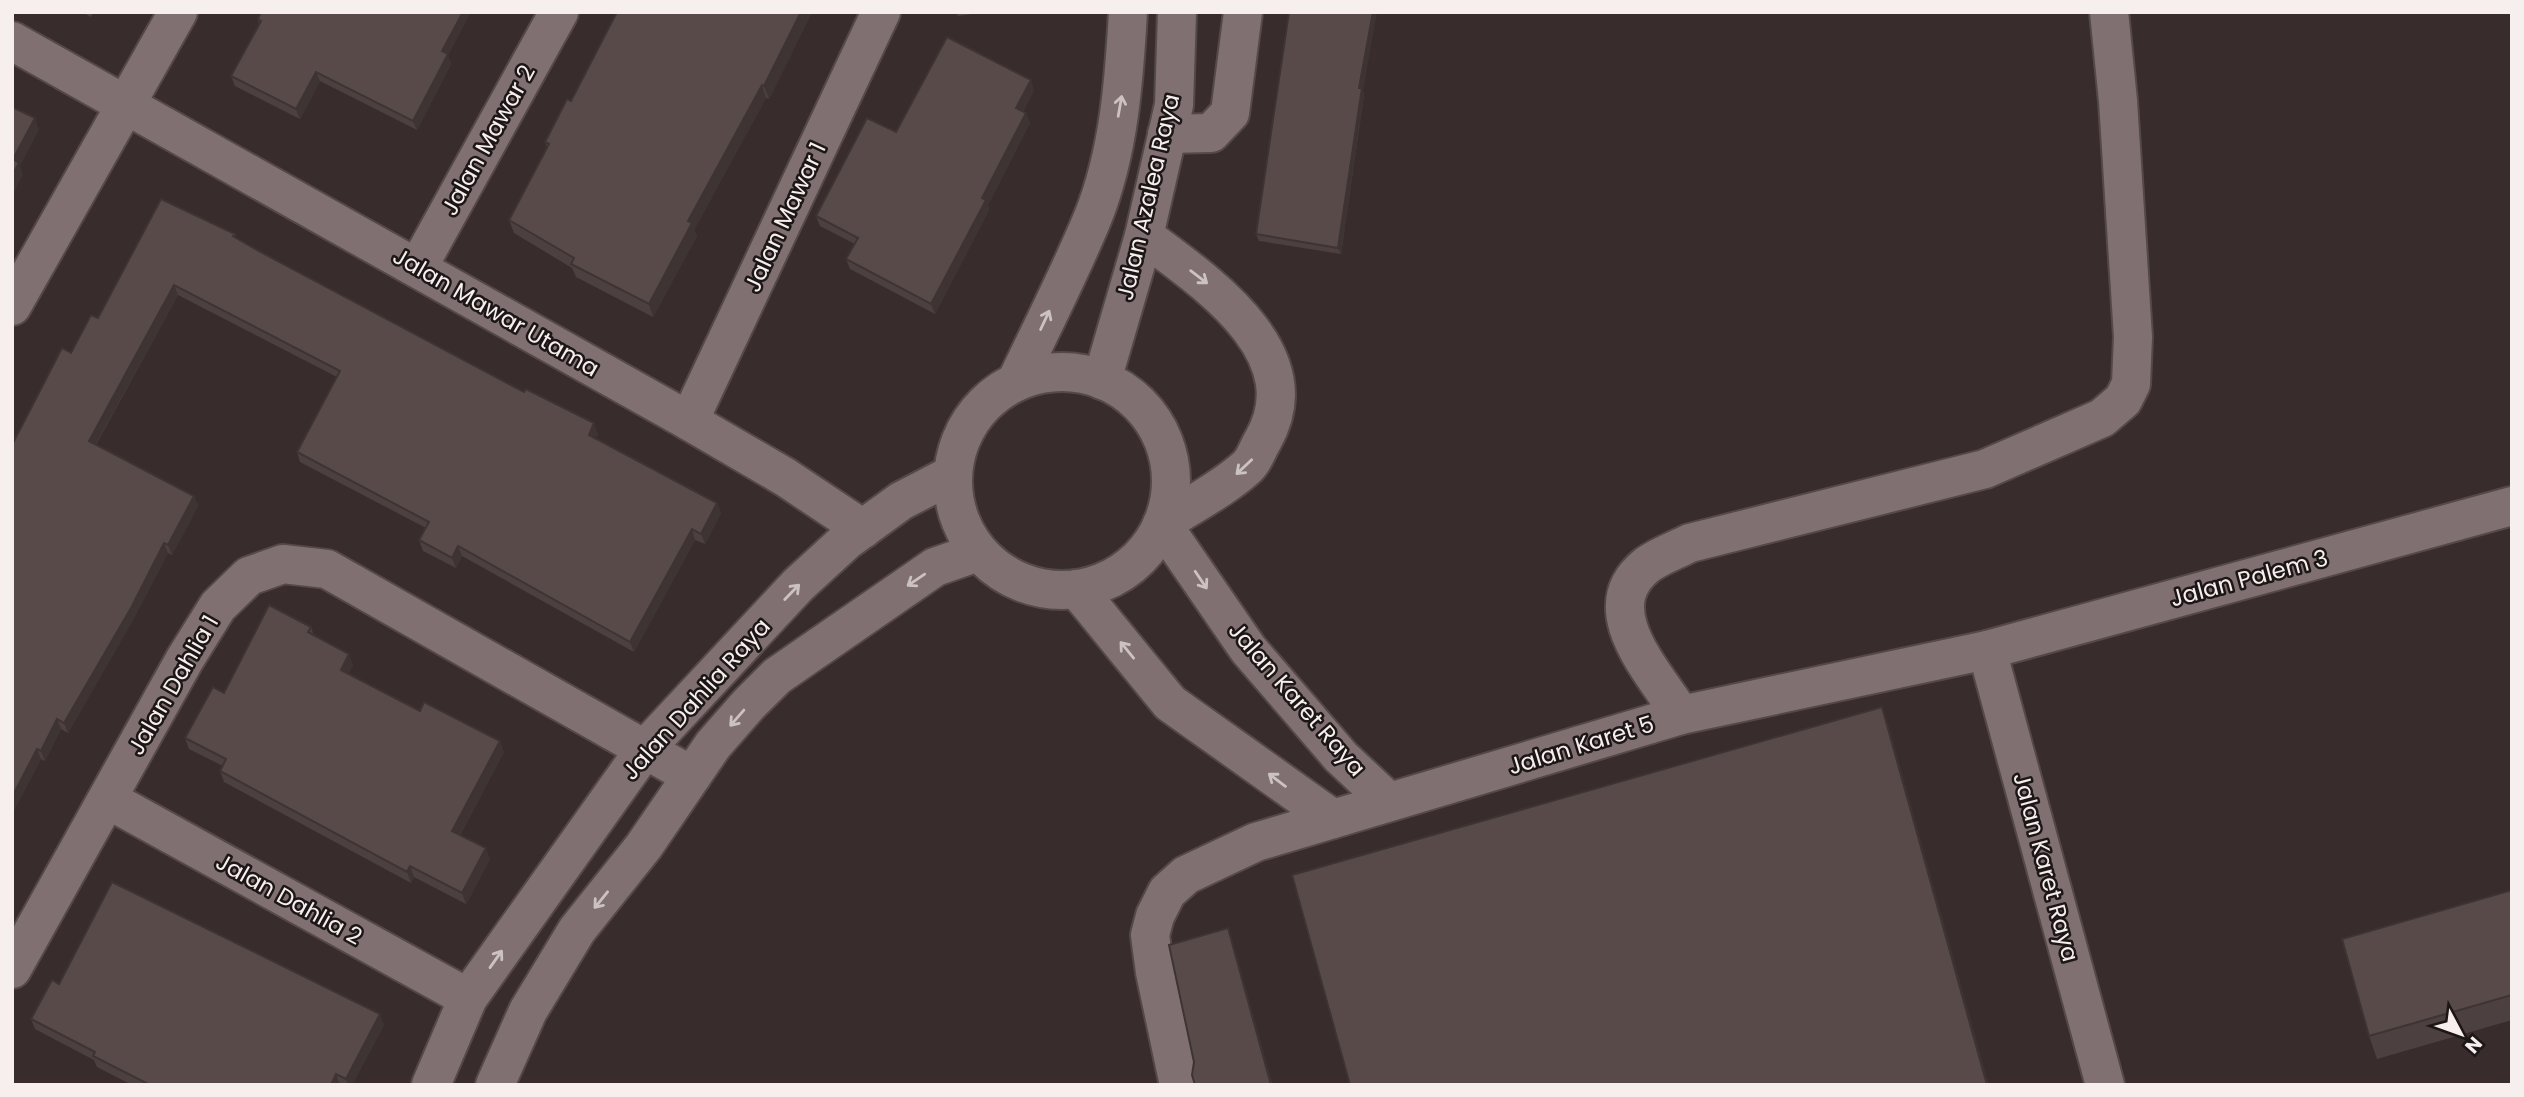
<svg xmlns="http://www.w3.org/2000/svg" width="2524" height="1097" font-family="Poppins,sans-serif">
	<rect width="100%" height="100%" fill="#392c2c"/>
	<g fill="none" stroke-linecap="round" stroke-linejoin="round">
		<defs>
			<g id="minor">
				<polyline points="12,41 689,421 785,477 863,529"/>
				<polyline points="1167,134 1211,133 1230,113 1243,12"/>
				<path d="M1144,236C1204,281 1313,352 1263,440C1258,448 1254,461 1247,467C1223,489 1189,506 1162,524L1248,649L1341,757L1389,802"/>
				<polyline points="418,267 559,12"/>
				<polyline points="12,306 178,12"/>
				<circle cx="1062" cy="481" r="109"/>
				<polyline points="1102,380 1144,236 1174,105 1177,12"/>
				<path d="M1016,382C1042,327 1070,273 1093,217C1119,152 1124,81 1128,12"/>
				<polyline points="689,421 881,12"/>
				<polyline points="1077,589 1170,703 1333,819"/>
				<polyline points="1987,650 2105,1085"/>
				<path d="M1681,715C1654,672 1592,609 1647,565C1659,556 1676,550 1690,543L1985,469L2102,418L2123,400L2131,384L2133,337L2118,101L2109,12"/>
				<polyline points="109,800 468,998"/>
				<polyline points="12,969 185,659 218,606 249,576 283,564 327,569 692,776"/>
				<polyline points="431,1085 468,998 645,749 798,585 846,541 901,501 953,474"/>
				<polyline points="495,1085 528,1011 577,930 644,846 713,745 748,705 777,676 935,567 978,552"/>
				<polyline points="1179,1085 1155,972 1150,935 1155,916 1167,892 1186,875 1256,842 1681,715 1987,650 2512,506"/>
			</g>
		</defs>
		<!-- minor casing -->
		<use href="#minor" stroke="#544849" stroke-width="42"/>
		<!-- minor -->
		<use href="#minor" stroke="#807071" stroke-width="38"/>
	</g>
	<!-- wall -->
	<g fill="#4d4040">
		<polygon points="82,12 93,12 91,17"/>
		<polygon points="617,12 812,12 769,99 766,98 694,230 697,236 653,317 576,277 572,268 514,233 509,220 547,147 545,142 571,101"/>
		<polygon points="956,12 987,12 958,16"/>
		<polygon points="258,19 448,56 451,64 417,130 320,81 300,119 235,86 231,76 259,24"/>
		<polygon points="1034,90 1023,112 1026,113 1030,123 988,205 989,210 935,314 850,269 846,259 855,244 820,226 816,216 896,132"/>
		<polygon points="1363,91 1364,95 1341,254 1259,241 1256,234"/>
		<polygon points="235,234 236,238 598,434 596,438 717,503 721,513 705,544 695,540 634,652 462,556 456,568 423,551 419,540 426,528 300,462 297,452 337,377 178,295 96,445 194,496 198,506 172,555 168,553 134,618 68,733 61,729 45,761 41,759 12,814 12,445 71,353 98,318"/>
		<polygon points="311,627 314,636 353,665 348,674 420,711 504,752 460,835 490,859 466,904 414,877 411,883 224,782 220,771 223,766 189,749 185,738 224,693"/>
		<polygon points="2512,890 2512,1020 2377,1059 2369,1036"/>
		<polygon points="59,984 384,1025 352,1085 132,1085 97,1067 94,1060 35,1029 31,1019"/>
	</g>
	<!-- shaded-wall -->
	<g fill="#3e3434">
		<polygon points="463,12 471,12 448,56 451,64 417,130 413,121 442,51"/>
		<polygon points="801,12 812,12 769,99 764,86"/>
		<polygon points="1373,12 1377,12 1363,91 1364,95 1341,254 1338,248 1359,88"/>
		<polygon points="316,72 320,81 300,119 296,109"/>
		<polygon points="1031,80 1034,90 1020,118 1016,108"/>
		<polygon points="762,85 766,98 694,230 697,236 653,317 649,304 688,221"/>
		<polygon points="1026,113 1030,123 988,205 989,210 935,314 931,304 982,198"/>
		<polygon points="35,118 39,130 20,166 23,175 12,196 13,159"/>
		<polygon points="174,285 178,295 92,451 89,441"/>
		<polygon points="594,423 598,434 592,445 589,435"/>
		<polygon points="194,496 198,506 172,555 168,545"/>
		<polygon points="717,503 721,513 705,544 701,534"/>
		<polygon points="692,529 695,540 634,652 630,642"/>
		<polygon points="164,543 168,553 134,618 68,733 64,723"/>
		<polygon points="458,546 462,556 456,568 452,558"/>
		<polygon points="349,654 353,665 345,681 341,670"/>
		<polygon points="1882,707 1890,730 1989,1085 1987,1085"/>
		<polygon points="57,719 61,729 45,761 41,751"/>
		<polygon points="500,741 504,752 456,842 452,831"/>
		<polygon points="37,749 41,759 12,814 12,797"/>
		<polygon points="486,848 490,859 466,904 462,893"/>
		<polygon points="410,866 414,877 411,883 407,872"/>
		<polygon points="1228,928 1234,946 1273,1085 1271,1085"/>
		<polygon points="380,1014 384,1025 352,1085 348,1085 346,1079"/>
		<polygon points="336,1074 340,1085 331,1085"/>
	</g>
	<!-- building -->
	<g fill="#594a4a" stroke="#3e3434" stroke-width="2">
		<polygon points="261,12 463,12 442,51 448,54 413,121 316,72 296,109 231,76 261,21 258,19"/>
		<polygon points="617,12 801,12 764,86 762,85 688,221 692,223 649,304 571,264 574,258 509,220 549,144 545,142 567,99 571,101"/>
		<polygon points="1289,12 1373,12 1359,88 1362,88 1338,248 1256,234"/>
		<polygon points="947,37 1031,80 1016,108 1026,113 982,198 986,200 931,304 846,259 858,238 816,216 867,118 896,132"/>
		<polygon points="12,107 35,118 13,159 19,163 12,175"/>
		<polygon points="161,199 235,234 233,236 255,249 524,392 526,389 594,423 589,435 717,503 701,534 692,529 630,642 458,546 452,558 419,540 429,522 297,452 340,371 174,285 89,441 194,496 168,545 164,543 131,608 64,723 57,719 41,751 37,749 12,797 12,445 62,348 71,353 91,315 98,318"/>
		<polygon points="269,605 311,627 308,632 349,654 341,670 420,711 424,702 500,741 452,831 486,848 462,893 410,866 407,872 220,771 226,759 185,738 213,687 224,693"/>
		<polygon points="1882,707 1987,1085 1350,1085 1292,875"/>
		<polygon points="112,882 380,1014 346,1079 336,1074 331,1085 150,1085 93,1056 95,1052 31,1019 52,980 59,984"/>
		<polygon points="2512,890 2512,995 2369,1036 2342,939"/>
		<polygon points="1228,928 1271,1085 1195,1085 1192,1075 1194,1062 1169,945"/>
	</g>
	<!-- one-way arrows -->
	<defs><path id="oneway-shaft" d="M-6 0H5M1.5-3L5.5 0L1.5 3" fill="none" stroke-width="1.6" stroke-linecap="round" stroke-linejoin="round" transform="scale(1.75)"/></defs>
	<g stroke="#cdc2c2">
		<use href="#oneway-shaft" transform="translate(1120 106) rotate(-80)"/>
		<use href="#oneway-shaft" transform="translate(1199 277) rotate(37)"/>
		<use href="#oneway-shaft" transform="translate(1045 320) rotate(-65)"/>
		<use href="#oneway-shaft" transform="translate(1244 467) rotate(137)"/>
		<use href="#oneway-shaft" transform="translate(916 580) rotate(146)"/>
		<use href="#oneway-shaft" transform="translate(1201 580) rotate(56)"/>
		<use href="#oneway-shaft" transform="translate(792 592) rotate(-46)"/>
		<use href="#oneway-shaft" transform="translate(1127 650) rotate(-129)"/>
		<use href="#oneway-shaft" transform="translate(737 718) rotate(131)"/>
		<use href="#oneway-shaft" transform="translate(1277 780) rotate(-143)"/>
		<use href="#oneway-shaft" transform="translate(601 900) rotate(129)"/>
		<use href="#oneway-shaft" transform="translate(496 959) rotate(-55)"/>
	</g>
	<g text-anchor="middle" dominant-baseline="central" stroke-width="5" stroke-linejoin="round" paint-order="stroke">
		<!-- street labels -->
		<g font-size="23" fill="#f7eeee" stroke="#1c1616">
			<text transform="translate(488 140) rotate(-61)">Jalan Mawar 2</text>
			<text transform="translate(1148 197) rotate(-77)">Jalan Azalea Raya</text>
			<text transform="translate(785 217) rotate(-65)">Jalan Mawar 1</text>
			<text transform="translate(496 312) rotate(30)">Jalan Mawar Utama</text>
			<text transform="translate(2249 578) rotate(-15)">Jalan Palem 3</text>
			<text transform="translate(173 685) rotate(-60)">Jalan Dahlia 1</text>
			<text transform="translate(696 699) rotate(-48)">Jalan Dahlia Raya</text>
			<text transform="translate(1297 699) rotate(49)">Jalan Karet Raya</text>
			<text transform="translate(1581 745) rotate(-17)">Jalan Karet 5</text>
			<text transform="translate(2046 867) rotate(75)">Jalan Karet Raya</text>
			<text transform="translate(289 899) rotate(29)">Jalan Dahlia 2</text>
		</g>
	</g>
	<!-- border -->
	<rect width="2524" height="1097" fill="none" stroke="#f7eeee" stroke-width="28"/>
	<!-- north arrow -->
	<g transform="translate(2461 1034) rotate(131)" stroke="#1c1616" stroke-width="5" paint-order="stroke">
	<path d="M0-5L12 26L0 18L-12 26Z" fill="#f7eeee"/>
	<text y="-10" font-size="19" font-weight="bold" text-anchor="middle" fill="#f7eeee">N</text>
	</g>
</svg>
